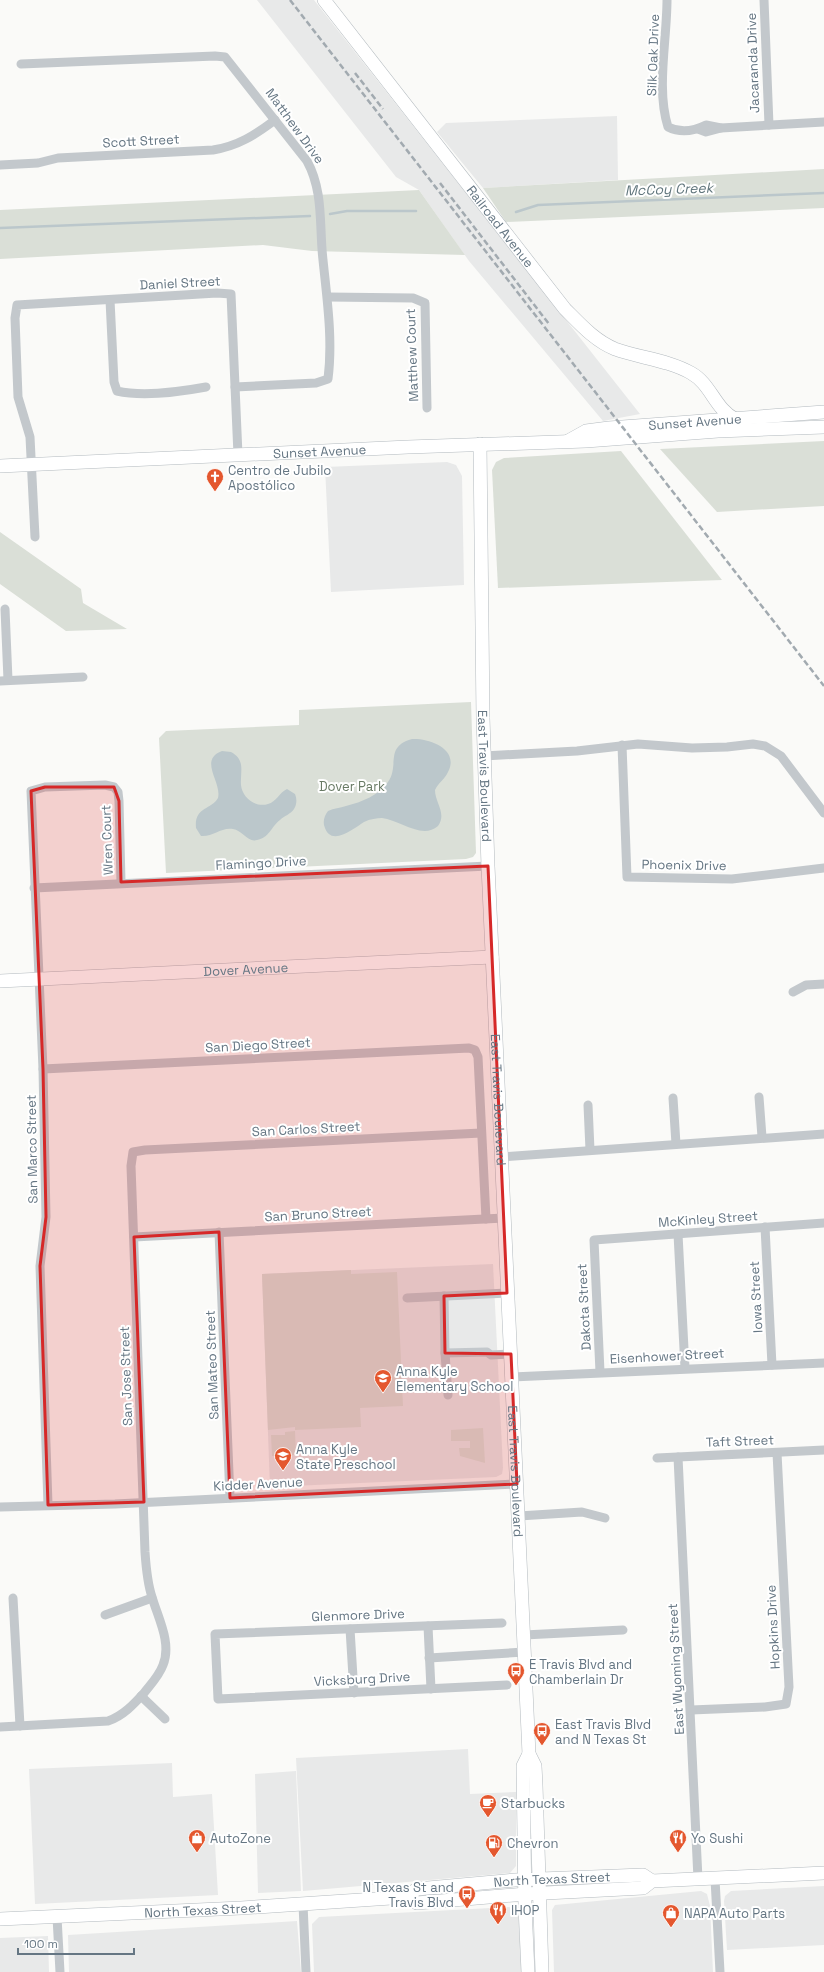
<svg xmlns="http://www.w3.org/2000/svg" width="824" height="1972" font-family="'Space Grotesk',sans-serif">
	<rect width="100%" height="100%" fill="#fafaf8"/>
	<!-- built -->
	<g fill="#e8e9e9">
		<polygon points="257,0 314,0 640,414 603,421 469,261 419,190 396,177"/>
		<polygon points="617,116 618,180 483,188 437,132 446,123"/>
		<polygon points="447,462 456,465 462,476 464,585 331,592 325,467"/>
		<polygon points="493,1264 503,1468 502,1474 496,1477 270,1487 262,1274"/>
		<polygon points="468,1749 470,1794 516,1792 516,1866 510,1873 303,1891 296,1758"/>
		<polygon points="172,1763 173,1797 212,1794 218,1895 35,1904 29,1769"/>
		<polygon points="296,1771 301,1891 258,1893 255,1774"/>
		<polygon points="824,1886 824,1945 727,1950 724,1901 725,1896 731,1891"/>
		<polygon points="701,1891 707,1894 710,1906 713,1972 554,1972 552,1910 555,1905"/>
		<polygon points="512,1907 518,1912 522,1972 314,1972 312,1924 319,1917"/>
		<polygon points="297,1921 301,1972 69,1972 68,1935"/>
		<polygon points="48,1936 49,1972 0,1972 0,1938"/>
	</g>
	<!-- green -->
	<g fill="#dadfd7">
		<polygon points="824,169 824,208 506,222 483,188"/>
		<polygon points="419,190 465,255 312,251 263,245 0,259 0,210"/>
		<polygon points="824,441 824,506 717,512 660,449"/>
		<polygon points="621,451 722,580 498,588 492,470 496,462 504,458"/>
		<polygon points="0,532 81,589 83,603 127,629 66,631 0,584"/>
		<polygon points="471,702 476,853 473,857 466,859 166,873 159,738 166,731 299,725 299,710"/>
		<polygon points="351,1270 351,1274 397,1272 403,1406 360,1408 361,1427 295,1430 295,1427 268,1430 262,1274"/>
		<polygon points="483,1428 485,1463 460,1456 459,1448 470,1448 470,1441 451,1441 451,1430"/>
		<polygon points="295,1431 296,1455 272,1456 271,1435 285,1435 285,1432"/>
	</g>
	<!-- water -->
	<g fill="#bbc7cb">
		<path d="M412,739C429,738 460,749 448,772C445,779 438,783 435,790C435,803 447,813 438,826C422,840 400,820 382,818C377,818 370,819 364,822C354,828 330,849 324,825C323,820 325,815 328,811C334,808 340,808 346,806C362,802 379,795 388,782C400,765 384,747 412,739Z"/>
		<path d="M222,751L231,752C246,760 240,772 241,785C242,797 255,808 268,804C276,802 280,792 287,789L295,794C297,799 297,804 294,809C291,814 284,816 280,820C271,827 269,838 257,840C248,843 242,830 233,829C221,827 213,837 201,836L196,828C194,807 211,810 218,798C222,782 198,760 222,751Z"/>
	</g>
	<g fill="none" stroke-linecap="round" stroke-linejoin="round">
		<!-- stream -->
		<g stroke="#bbc7cb" stroke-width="2.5">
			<polyline points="516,212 538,205 824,193"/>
			<polyline points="330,214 347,211 416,211"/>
			<polyline points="0,228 310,216"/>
		</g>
		<defs>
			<g id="secondary">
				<path id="s1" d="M324,0L565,309C580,324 595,341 615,349C640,358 668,360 691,373C711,384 715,409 735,419"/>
				<path id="s2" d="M568,441L586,431L609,428L824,412"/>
				<path id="s3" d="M480,444L483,718L488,866L529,1754L535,1766L536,1785L542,1972"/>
				<path id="s4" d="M0,466L408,447L586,441L718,431L824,427"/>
				<path id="s5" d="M0,981L492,957"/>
				<path id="s6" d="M406,1897L417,1889L515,1880L643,1875L652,1881"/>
				<path id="s7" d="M0,1919L241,1908L406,1897L417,1903L526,1894L643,1888L652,1881L824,1873"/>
				<polyline points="528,1972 525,1907 523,1766 529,1754"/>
			</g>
		</defs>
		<!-- secondary casing -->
		<use href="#secondary" stroke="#b3babf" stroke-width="14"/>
		<!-- street -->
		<g stroke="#c3c8cc" stroke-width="9">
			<path d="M667,0C667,40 656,89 668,127C680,133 694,131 706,125L721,128"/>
			<polyline points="764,0 769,125"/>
			<path d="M21,64L215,56L225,57L307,161C324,192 319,226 323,260C327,299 333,340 328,379L316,383L235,387"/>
			<polyline points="698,129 706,132 721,128 824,122"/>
			<path d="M0,165L38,163L58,158L213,150C238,146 255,135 275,120"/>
			<polyline points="328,297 413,298 425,303 427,408"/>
			<path d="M110,300L114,382L117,391C143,397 179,392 206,387"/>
			<polyline points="35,537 30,437 18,397 15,318 17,305 217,293 231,294 238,455"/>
			<polyline points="5,609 8,680"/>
			<polyline points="0,681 83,677"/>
			<polyline points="622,745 627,877 732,879 824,868"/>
			<polyline points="484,756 577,751 638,744 692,748 727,747 753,744 765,746 781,756 824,813"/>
			<polyline points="34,888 488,866"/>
			<polyline points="793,992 806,985 824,984"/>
			<polyline points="43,1069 469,1048 475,1050 478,1057 486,1219"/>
			<polyline points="759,1097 762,1137"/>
			<polyline points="673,1098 676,1144"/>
			<polyline points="588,1105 590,1150"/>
			<polyline points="501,1157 824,1134"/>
			<polyline points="765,1227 772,1365"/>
			<polyline points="219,1232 230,1498"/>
			<polyline points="678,1234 685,1368"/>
			<polyline points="134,1237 504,1218"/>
			<polyline points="444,1296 445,1353 487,1352 491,1355 511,1354"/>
			<polyline points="407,1298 507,1293"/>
			<polyline points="445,1353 448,1395"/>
			<polyline points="600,1372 594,1240 824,1223"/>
			<polyline points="512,1377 824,1363"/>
			<polyline points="678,1457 698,1879"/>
			<polyline points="657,1458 824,1450"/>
			<polyline points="48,1505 40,1266 46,1217 43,1069 31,791 45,787 105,785 114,787 118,792 119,801 121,882"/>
			<polyline points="0,1507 115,1504 517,1484"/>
			<polyline points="519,1516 582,1512 605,1518"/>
			<polyline points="13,1598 20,1726"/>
			<polyline points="105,1615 152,1598"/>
			<polyline points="502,1623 215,1634 218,1699 507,1685"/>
			<polyline points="428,1626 431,1689"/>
			<polyline points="350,1629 354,1693"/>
			<polyline points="524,1635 623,1630"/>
			<polyline points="429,1658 524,1652"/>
			<polyline points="141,1696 165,1719"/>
			<polyline points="691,1710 765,1707 786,1704 789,1687 777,1453"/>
			<path d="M0,1727L108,1721C123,1716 134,1704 144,1693C151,1684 159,1676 163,1665C172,1643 158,1618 152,1597C147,1582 146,1567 145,1552L131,1166L133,1152L145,1150L481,1133"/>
			<polyline points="715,1879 720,1972"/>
			<polyline points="303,1904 306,1972"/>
			<polyline points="57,1917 60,1972"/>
		</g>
		<!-- secondary -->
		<use href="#secondary" stroke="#fff" stroke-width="13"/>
		<!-- rail -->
		<g stroke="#a2aab0" stroke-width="2.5" stroke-dasharray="6 3" stroke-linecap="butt">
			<polyline points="290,0 824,686"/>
			<polyline points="355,73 383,109"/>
			<polyline points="440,183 549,324"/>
		</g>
	</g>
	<!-- marked area -->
	<path fill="#d62828" fill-opacity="0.2" stroke="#d62828" stroke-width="3" stroke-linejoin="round" d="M45,787H114L119,801L121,882L488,866L507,1293L444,1296L445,1353L511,1354L517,1484L230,1498L219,1232L134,1237L144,1502L48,1505L40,1266L46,1217L43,1069L31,791Z"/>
	<!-- icons -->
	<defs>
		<symbol id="church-pin" viewBox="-11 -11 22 30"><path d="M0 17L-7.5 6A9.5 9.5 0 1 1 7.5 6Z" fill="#e4572e" stroke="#fff"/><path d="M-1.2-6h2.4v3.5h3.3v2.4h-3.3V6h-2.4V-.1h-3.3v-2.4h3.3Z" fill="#fff"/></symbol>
		<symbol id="school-pin" viewBox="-11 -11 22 30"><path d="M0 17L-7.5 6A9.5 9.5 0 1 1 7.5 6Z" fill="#e4572e" stroke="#fff"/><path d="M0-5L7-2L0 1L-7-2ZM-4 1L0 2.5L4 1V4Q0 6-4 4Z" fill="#fff"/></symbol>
		<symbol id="bus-pin" viewBox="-11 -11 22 30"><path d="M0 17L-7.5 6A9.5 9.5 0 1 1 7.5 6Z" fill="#e4572e" stroke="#fff"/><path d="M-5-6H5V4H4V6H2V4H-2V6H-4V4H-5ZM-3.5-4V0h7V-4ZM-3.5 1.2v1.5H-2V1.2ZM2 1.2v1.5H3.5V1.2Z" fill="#fff"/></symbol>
		<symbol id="cafe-pin" viewBox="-11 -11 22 30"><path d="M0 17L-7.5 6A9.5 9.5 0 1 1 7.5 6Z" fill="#e4572e" stroke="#fff"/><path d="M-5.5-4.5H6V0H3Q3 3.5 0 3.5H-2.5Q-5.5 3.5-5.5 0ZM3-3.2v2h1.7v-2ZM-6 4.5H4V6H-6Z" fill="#fff"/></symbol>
		<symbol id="shop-pin" viewBox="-11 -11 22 30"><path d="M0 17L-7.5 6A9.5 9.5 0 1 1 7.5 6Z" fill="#e4572e" stroke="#fff"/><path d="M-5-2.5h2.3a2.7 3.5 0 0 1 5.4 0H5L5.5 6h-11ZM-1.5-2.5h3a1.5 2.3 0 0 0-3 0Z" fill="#fff"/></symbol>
		<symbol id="restaurant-pin" viewBox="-11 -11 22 30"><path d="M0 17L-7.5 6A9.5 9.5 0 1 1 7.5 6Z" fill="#e4572e" stroke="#fff"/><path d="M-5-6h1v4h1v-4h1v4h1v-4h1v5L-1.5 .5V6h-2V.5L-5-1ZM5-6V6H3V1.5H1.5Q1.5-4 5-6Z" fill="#fff"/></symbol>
		<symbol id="fuel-pin" viewBox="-11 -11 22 30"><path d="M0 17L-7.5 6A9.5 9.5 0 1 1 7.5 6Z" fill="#e4572e" stroke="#fff"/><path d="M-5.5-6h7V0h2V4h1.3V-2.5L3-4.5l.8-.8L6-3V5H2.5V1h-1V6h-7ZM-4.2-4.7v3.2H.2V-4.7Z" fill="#fff"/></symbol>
	</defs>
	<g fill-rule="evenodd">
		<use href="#church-pin" x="205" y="467" width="20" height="27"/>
		<use href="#school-pin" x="373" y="1368" width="20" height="27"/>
		<use href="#school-pin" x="273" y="1446" width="20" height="27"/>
		<use href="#bus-pin" x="506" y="1661" width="20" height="27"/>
		<use href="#bus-pin" x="532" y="1721" width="20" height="27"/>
		<use href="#cafe-pin" x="478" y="1793" width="20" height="27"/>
		<use href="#shop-pin" x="187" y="1828" width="20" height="27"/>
		<use href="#restaurant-pin" x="668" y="1828" width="20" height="27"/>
		<use href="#fuel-pin" x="484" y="1833" width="20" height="27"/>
		<use href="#bus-pin" x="457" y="1884" width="20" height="27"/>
		<use href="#restaurant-pin" x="488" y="1900" width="20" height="27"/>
		<use href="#shop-pin" x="661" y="1903" width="20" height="27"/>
	</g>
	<g text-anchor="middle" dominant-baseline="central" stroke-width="4" stroke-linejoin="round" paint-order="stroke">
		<!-- street labels -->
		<g font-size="13" fill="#657683" stroke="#fff">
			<text transform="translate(653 55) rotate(-88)">Silk Oak Drive</text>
			<text transform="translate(753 63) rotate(-92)">Jacaranda Drive</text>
			<text transform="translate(295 126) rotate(54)">Matthew Drive</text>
			<text transform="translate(141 141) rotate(-3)">Scott Street</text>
			<text stroke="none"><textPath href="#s1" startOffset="287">Railroad Avenue</textPath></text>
			<text transform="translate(180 283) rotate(-3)">Daniel Street</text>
			<text transform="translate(412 355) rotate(-92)">Matthew Court</text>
			<text stroke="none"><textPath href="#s2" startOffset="130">Sunset Avenue</textPath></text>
			<text stroke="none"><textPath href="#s4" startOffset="320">Sunset Avenue</textPath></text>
			<text stroke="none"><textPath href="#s3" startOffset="332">East Travis Boulevard</textPath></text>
			<text transform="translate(107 840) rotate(-92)">Wren Court</text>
			<text transform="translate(261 863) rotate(-3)">Flamingo Drive</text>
			<text transform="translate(684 865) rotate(1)">Phoenix Drive</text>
			<text stroke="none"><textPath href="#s5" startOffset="246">Dover Avenue</textPath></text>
			<text transform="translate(258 1045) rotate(-3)">San Diego Street</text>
			<text stroke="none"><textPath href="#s3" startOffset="656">East Travis Boulevard</textPath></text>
			<text transform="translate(306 1129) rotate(-3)">San Carlos Street</text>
			<text transform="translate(32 1149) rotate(-91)">San Marco Street</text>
			<text transform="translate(318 1214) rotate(-3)">San Bruno Street</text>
			<text transform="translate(708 1219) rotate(-4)">McKinley Street</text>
			<text transform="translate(756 1297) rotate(-93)">Iowa Street</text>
			<text transform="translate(584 1307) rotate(-93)">Dakota Street</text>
			<text transform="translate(667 1356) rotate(-3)">Eisenhower Street</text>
			<text transform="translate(212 1365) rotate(-92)">San Mateo Street</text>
			<text transform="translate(126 1376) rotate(-92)">San Jose Street</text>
			<text transform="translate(740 1441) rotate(-2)">Taft Street</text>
			<text stroke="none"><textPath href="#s3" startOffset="1028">East Travis Boulevard</textPath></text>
			<text transform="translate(258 1484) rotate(-3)">Kidder Avenue</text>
			<text transform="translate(358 1615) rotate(-2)">Glenmore Drive</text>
			<text transform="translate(773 1627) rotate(-93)">Hopkins Drive</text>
			<text transform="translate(676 1669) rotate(-93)">East Wyoming Street</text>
			<text transform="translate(362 1679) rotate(-3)">Vicksburg Drive</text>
			<text stroke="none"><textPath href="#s6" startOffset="149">North Texas Street</textPath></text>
			<text stroke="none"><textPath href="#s7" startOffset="203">North Texas Street</textPath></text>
		</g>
		<!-- poi labels -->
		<g font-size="13" fill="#657683" stroke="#fff" text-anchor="start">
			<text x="228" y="470">Centro de Jubilo<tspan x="228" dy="15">Apostólico</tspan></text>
			<text x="396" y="1371">Anna Kyle<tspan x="396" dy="15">Elementary School</tspan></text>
			<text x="296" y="1449">Anna Kyle<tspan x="296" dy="15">State Preschool</tspan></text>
			<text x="529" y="1664">E Travis Blvd and<tspan x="529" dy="15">Chamberlain Dr</tspan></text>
			<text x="555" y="1724">East Travis Blvd<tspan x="555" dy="15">and N Texas St</tspan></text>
			<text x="501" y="1803">Starbucks</text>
			<text x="210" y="1838">AutoZone</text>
			<text x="691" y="1838">Yo Sushi</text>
			<text x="507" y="1843">Chevron</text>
			<text x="454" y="1887" text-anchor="end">N Texas St and<tspan x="454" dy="15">Travis Blvd</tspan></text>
			<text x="511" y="1910">IHOP</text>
			<text x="684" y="1913">NAPA Auto Parts</text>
		</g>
		<!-- park labels -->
		<g font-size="13" fill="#687a64" stroke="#fff">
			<text x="352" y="786">Dover Park</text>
		</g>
		<!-- water labels -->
		<g font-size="14" font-style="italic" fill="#60757c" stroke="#fff">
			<text transform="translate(669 189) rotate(-2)">McCoy Creek</text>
		</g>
	</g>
	<!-- scale -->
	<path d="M18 1948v6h116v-6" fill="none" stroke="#657683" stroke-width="2"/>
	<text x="24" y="1948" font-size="12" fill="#657683" stroke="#ffffff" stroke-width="3" paint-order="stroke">100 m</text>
</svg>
